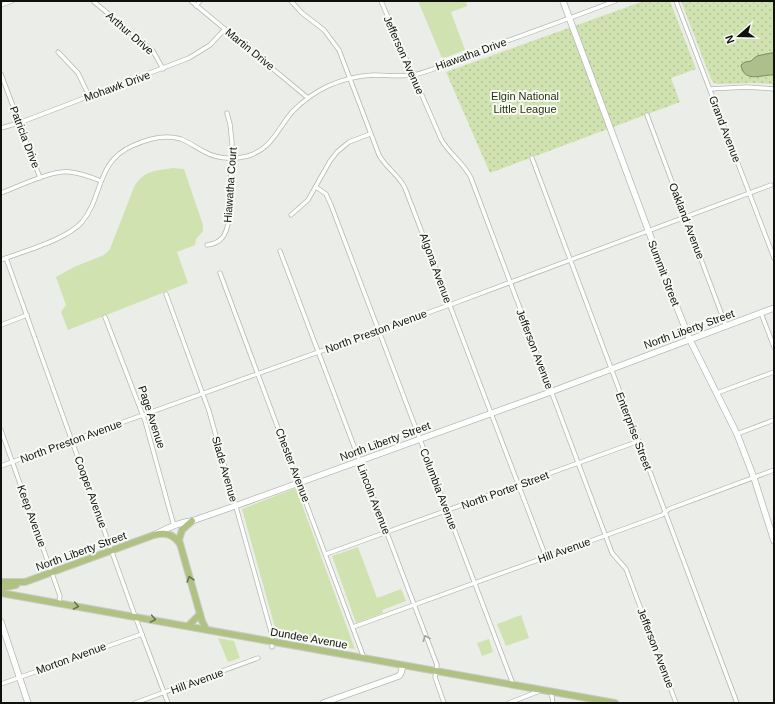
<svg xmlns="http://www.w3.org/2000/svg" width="775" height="704" font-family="Helvetica,sans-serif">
	<defs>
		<pattern id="park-dots" width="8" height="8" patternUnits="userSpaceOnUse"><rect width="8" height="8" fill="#d0e2b0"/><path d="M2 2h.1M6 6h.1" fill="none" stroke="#b2c196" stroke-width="1.8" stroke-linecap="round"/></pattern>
	</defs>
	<rect width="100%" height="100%" fill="#ebede8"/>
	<!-- grass -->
	<g fill="#d0e2b0">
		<polygon points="418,1 466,1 467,6 451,12 465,50 447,57 442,58"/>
		<path d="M173,168L184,169L203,225V231L196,239L195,245L177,252L188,283L68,330L61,312L66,305L56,277L74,267L104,255L110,249L134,187C144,170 155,171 173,168Z"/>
		<polygon points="296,488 304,510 355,649 277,635 242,509"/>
		<polygon points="358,547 377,598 401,589 406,601 382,610 383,613 356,623 332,556"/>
		<polygon points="521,615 529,638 506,646 497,624"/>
		<polygon points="218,638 234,641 240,658 228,662"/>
		<polygon points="489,639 493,652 482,656 477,643"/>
	</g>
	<!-- park -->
	<g fill="url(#park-dots)">
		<polygon points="644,1 670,1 696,69 671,78 680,102 490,173 446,72"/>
		<polygon points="681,1 774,1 774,84 754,83 718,84 714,83 711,79"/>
	</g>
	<!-- water -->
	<path fill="#adbf8d" stroke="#7e8a67" d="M771,53H774V75C763,74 744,84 741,65L745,62L751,61L757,56Z"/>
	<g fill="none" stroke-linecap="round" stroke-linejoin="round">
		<defs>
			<g id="street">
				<polyline points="93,1 153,51 163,69"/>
				<polyline points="191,1 308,98"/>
				<path d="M291,1L302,13L324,30L339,50L379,155C386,168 399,175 405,188L546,557"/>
				<path d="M381,1L441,139C449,154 464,163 471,178L612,553L626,569L676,703"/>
				<polyline points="676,1 774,258"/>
				<polyline points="1,5 12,1"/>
				<polyline points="196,6 200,1"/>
				<polyline points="58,52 78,73 89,96"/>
				<polyline points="1,74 40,178"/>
				<polyline points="710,89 747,87 774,89"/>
				<polyline points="647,115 726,326"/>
				<polyline points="1,128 19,123 189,58 210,45 225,29"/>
				<polyline points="532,158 737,703"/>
				<polyline points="316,187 326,194 331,205 513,684"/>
				<path d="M1,193C20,186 51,170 70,172C81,173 91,177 101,181"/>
				<polyline points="291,215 308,200 330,161 337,152 349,142 370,134"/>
				<path d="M207,245C222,243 226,235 229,220L232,143L230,124L227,113"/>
				<polyline points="280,251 437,665 435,677 444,703"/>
				<polyline points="6,258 135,616 168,703"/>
				<path d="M1,260C24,251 66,240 82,222C103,197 96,162 132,146C147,139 165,134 181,139C189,142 195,147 203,151C217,159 232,160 248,156C273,148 277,129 293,111C303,101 315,92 328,86C341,80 358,76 373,75C386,75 400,77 413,75C433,71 455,60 474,53C521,36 568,19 615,1"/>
				<polyline points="220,273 364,658"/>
				<polyline points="166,294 209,411 272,635 272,647"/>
				<polyline points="761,313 774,347"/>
				<polyline points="105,317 145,421 174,526"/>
				<polyline points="1,325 27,315"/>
				<polyline points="717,393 774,372"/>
				<polyline points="1,430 60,596 59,603"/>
				<polyline points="737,434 774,420"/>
				<polyline points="1,466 455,303 771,185"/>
				<polyline points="326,554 639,441"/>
				<polyline points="353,627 662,515 669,509 774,470"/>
				<polyline points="1,684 142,634"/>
				<polyline points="551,691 553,703"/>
				<polyline points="135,703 258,658"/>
				<polyline points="509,703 542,690"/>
			</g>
			<g id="secondary">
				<polyline points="563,1 676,305 690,340 737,434 754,478 774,541"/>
				<path d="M156,534C167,528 179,522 192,521L235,506L545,394L774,308"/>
				<polyline points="1,622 28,703"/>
				<polyline points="323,703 399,676 401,673 403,665"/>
			</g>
			<g id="primary">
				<polyline points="192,521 182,530 179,540 202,621 206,629"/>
				<path d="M1,582H25L154,535C166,532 173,534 180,544"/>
				<polyline points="1,588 16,585"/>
				<polyline points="1,593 615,703"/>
				<polyline points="188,626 200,614"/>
			</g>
		</defs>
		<!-- street casing -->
		<use href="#street" stroke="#b6b8b3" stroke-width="5"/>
		<!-- secondary casing -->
		<use href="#secondary" stroke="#b6b8b3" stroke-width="7"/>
		<!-- primary casing -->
		<use href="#primary" stroke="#cacaca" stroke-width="8"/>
		<!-- street -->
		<use href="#street" stroke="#fff" stroke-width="3.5"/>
		<!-- secondary -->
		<use href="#secondary" stroke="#fff" stroke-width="5.5"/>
		<!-- primary -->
		<use href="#primary" stroke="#b0c282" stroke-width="6"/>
	</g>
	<!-- one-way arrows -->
	<defs><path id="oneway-chevron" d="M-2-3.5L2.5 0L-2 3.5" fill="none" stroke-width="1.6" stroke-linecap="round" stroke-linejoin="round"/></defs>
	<g stroke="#68724e">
		<use href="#oneway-chevron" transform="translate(190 579) rotate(-106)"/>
		<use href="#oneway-chevron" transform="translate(76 606) rotate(10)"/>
		<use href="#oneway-chevron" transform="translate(153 619) rotate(10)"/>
	</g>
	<use stroke="#9f9f9f" href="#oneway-chevron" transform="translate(426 638) rotate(-111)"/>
	<g text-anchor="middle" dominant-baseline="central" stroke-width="4" stroke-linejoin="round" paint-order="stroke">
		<!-- street labels -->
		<g font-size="11" fill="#10100e" stroke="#f8fbf5">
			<text transform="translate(130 33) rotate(41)">Arthur Drive</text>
			<text transform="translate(250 49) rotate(39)">Martin Drive</text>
			<text transform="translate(471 54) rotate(-20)">Hiawatha Drive</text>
			<text transform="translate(404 55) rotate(66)">Jefferson Avenue</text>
			<text transform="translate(117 86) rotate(-20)">Mohawk Drive</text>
			<text transform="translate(725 129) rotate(69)">Grand Avenue</text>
			<text transform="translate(25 137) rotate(69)">Patricia Drive</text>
			<text transform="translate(230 185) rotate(-86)">Hiawatha Court</text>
			<text transform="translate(687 221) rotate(69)">Oakland Avenue</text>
			<text transform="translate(436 268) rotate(70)">Algona Avenue</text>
			<text transform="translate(664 273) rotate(69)">Summit Street</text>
			<text transform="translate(689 329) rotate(-20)">North Liberty Street</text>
			<text transform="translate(376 331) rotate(-20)">North Preston Avenue</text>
			<text transform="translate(535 349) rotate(69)">Jefferson Avenue</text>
			<text transform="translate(152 417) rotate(72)">Page Avenue</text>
			<text transform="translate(634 431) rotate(69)">Enterprise Street</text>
			<text transform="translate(71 441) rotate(-20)">North Preston Avenue</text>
			<text transform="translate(385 441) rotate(-20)">North Liberty Street</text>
			<text transform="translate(293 465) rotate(69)">Chester Avenue</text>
			<text transform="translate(225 469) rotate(74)">Slade Avenue</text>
			<text transform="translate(439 489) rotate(69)">Columbia Avenue</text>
			<text transform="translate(505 490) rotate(-20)">North Porter Street</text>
			<text transform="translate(91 492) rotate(70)">Cooper Avenue</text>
			<text transform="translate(374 499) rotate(69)">Lincoln Avenue</text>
			<text transform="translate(32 516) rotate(70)">Keep Avenue</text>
			<text transform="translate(564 550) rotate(-20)">Hill Avenue</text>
			<text transform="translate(81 551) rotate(-20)">North Liberty Street</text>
			<text transform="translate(309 638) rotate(10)">Dundee Avenue</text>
			<text transform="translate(656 648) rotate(69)">Jefferson Avenue</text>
			<text transform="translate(71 658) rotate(-20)">Morton Avenue</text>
			<text transform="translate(197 681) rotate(-20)">Hill Avenue</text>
		</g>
		<!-- park labels -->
		<g font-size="11" fill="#28330d" stroke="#f8fbf5">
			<text x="525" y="96">Elgin National<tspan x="525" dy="13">Little League</tspan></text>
		</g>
	</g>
	<!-- border -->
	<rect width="775" height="704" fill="none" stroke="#10100e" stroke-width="4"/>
	<!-- north arrow -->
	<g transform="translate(739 36) rotate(250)" stroke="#f8fbf5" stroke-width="3" paint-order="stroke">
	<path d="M0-3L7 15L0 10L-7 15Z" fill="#10100e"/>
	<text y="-6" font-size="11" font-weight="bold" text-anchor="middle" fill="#10100e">N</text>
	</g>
</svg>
